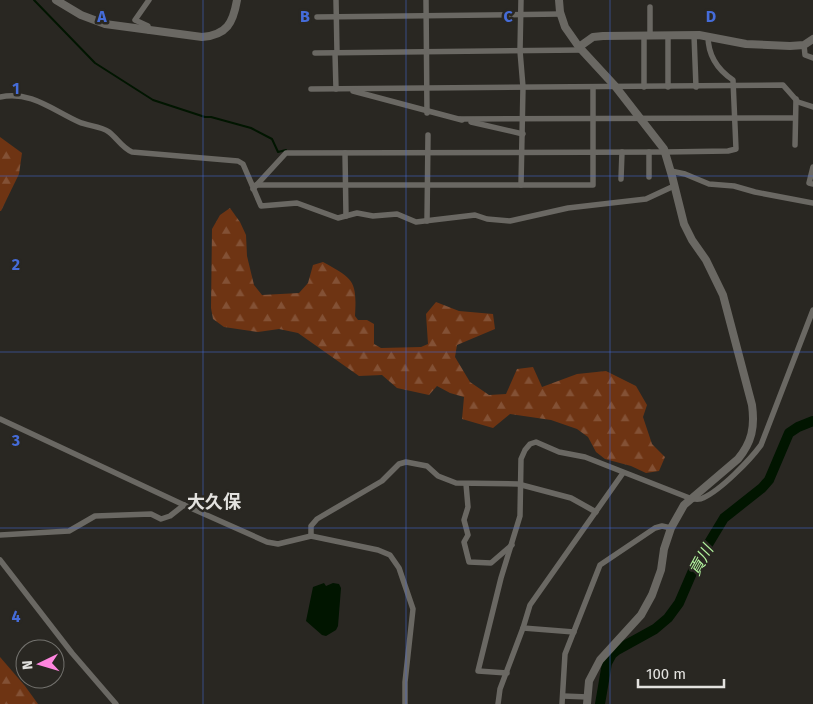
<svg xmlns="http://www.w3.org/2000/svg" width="813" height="704" font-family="'Fira Sans','Noto Sans JP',sans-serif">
	<defs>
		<pattern id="forest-firs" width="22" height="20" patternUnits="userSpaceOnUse" patternTransform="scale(1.25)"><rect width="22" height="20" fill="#6e3413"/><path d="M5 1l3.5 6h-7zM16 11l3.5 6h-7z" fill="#835135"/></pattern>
	</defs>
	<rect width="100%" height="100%" fill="#292722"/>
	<!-- forest -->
	<g fill="url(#forest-firs)">
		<polygon points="0,137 22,153 19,174 1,211 0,211"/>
		<path d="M230,208L240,222L246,235L247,256L254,285L262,295L299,293L308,283L313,265L323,262C354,279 357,281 355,316L358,320H367L374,324V344L381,348L421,347L428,344L426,314L436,302L459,311L493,314L495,329L457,345L455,357L470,382L489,395L506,394L517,369L533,367L542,387L577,374L606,371L636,386L647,405L643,417L652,444L665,457L659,471L646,473L631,466L605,459L596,452L588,437L577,429L551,420L510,414L493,428L462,419L464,397L450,393L437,386L429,395L397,388L382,375L359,376L298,333L279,329L258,332L224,327L213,319L211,308L212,229L220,215Z"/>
		<polygon points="0,657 25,686 38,704 0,704"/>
	</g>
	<!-- water -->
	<polygon fill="#011500" points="324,583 326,586 333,583 339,584 341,588 338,626 336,630 326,636 322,635 306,621 313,587"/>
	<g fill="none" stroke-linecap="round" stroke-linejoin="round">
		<!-- stream -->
		<polyline stroke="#011500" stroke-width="2" points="34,0 95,63 153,100 205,117 211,117 251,128 272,139 278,152 286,150"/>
		<!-- river -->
		<polyline stroke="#011500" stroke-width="10" points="600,704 607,663 612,654 617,650 655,629 668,618 679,603 695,566 724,518 762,488 769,480 789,433 798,427 813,421"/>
		<!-- minor -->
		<g stroke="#6a6863" stroke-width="5.5">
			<polyline points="336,0 337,52"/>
			<polyline points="426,0 427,113"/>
			<polyline points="317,17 561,14"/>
			<polyline points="149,31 148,26 135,20 149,0"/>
			<polyline points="694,35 696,87"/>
			<polyline points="650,36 650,7"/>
			<polyline points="668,36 668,87"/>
			<polyline points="804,45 805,55 813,58"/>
			<polyline points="315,53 582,50"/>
			<polyline points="335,53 336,89"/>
			<polyline points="644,87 644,36"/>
			<polyline points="311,89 783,85 798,102 813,107"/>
			<polyline points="353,91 462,120"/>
			<path d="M0,97C30,90 54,111 79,122C88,126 101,126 109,132C117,138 122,148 132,152L238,161L243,164L261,206L297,203L338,218L357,213L373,216L397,214L416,222L475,215L487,219L510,221L568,208L646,199L674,186"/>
			<polyline points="460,119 795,118"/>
			<polyline points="471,122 523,134"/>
			<polyline points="795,145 796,99"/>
			<polyline points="649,152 649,177"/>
			<polyline points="345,153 346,216"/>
			<polyline points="813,167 809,183 813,184"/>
			<polyline points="671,171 685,174 709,184 734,186 755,192 813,203"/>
			<polyline points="621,179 622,152"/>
			<polyline points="256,185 593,185 593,88"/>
			<polyline points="521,185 523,87 520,51 521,0"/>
			<path d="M253,189L286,153L665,152L728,151L736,149L733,80C718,70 708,55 708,36"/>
			<polyline points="427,221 428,135"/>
			<polyline points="0,419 184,505 267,542 278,544 311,536 378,550 390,555 399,568 413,609 405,682 405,704"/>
			<polyline points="466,484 468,507 464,520 468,535 464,542 469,562 491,563 512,545"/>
			<polyline points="0,535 69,531 95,516 151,514 161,519 170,516 184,505"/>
			<polyline points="311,536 311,526 317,519 382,481 399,464 406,462 427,466 438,476 456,483 518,484 571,498 596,512"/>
			<polyline points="0,560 72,653 116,704"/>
			<polyline points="523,628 574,632"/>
			<path d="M507,673L478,671L501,578L520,516L521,459L525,450L530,444L536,442L559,452L585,457L692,499C696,499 700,500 703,498C721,490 750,460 761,445L813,310"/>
			<polyline points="563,696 588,697"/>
			<polyline points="498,704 500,689 523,628 530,605 623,473"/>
			<polyline points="562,704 565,654 600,565 655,528 662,526 671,528"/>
		</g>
		<!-- tertiary -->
		<g stroke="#6a6863" stroke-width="8">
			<path d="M56,0L81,15L105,24L202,37C227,35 233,23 237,0"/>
			<path d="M559,0L560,12L565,27L579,47L615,86L664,149L672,176L684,224L692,240L706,260L723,295L752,405C755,427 752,442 738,459L684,505L671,528L664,549L661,570L652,595L641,615L600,660L589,681L587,704"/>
			<polyline points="579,47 593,37 603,36 699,35 746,44 790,46 804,45 813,39"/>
		</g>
	</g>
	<!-- grid -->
	<path fill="none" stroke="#456cd9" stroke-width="1" stroke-opacity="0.55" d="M203,0V704M406,0V704M610,0V704M0,176H813M0,352H813M0,528H813"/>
	<g text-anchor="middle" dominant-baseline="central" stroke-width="5" stroke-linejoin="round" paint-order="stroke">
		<!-- water labels -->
		<g font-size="16" font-style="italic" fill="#b4f7a0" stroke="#292722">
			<text transform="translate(701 560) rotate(-61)">貢川</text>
		</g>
		<!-- quarter labels -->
		<g font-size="18" font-weight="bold" fill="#e3e2df" stroke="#292722">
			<text x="214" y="502">大久保</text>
		</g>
	</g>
	<g font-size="16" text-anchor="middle" font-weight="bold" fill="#456cd9" stroke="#292722" stroke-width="5" stroke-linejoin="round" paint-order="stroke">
		<text x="102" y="22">A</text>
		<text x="305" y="22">B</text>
		<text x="508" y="22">C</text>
		<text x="711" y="22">D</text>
		<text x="16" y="94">1</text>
		<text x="16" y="270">2</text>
		<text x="16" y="446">3</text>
		<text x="16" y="622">4</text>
	</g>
	<!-- north arrow -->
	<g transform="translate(40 664) rotate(265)"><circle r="24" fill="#292722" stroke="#73726e"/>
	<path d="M0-4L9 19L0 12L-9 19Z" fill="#ff85df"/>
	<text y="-8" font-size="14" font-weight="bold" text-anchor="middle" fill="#e3e2df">N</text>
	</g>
	<!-- scale -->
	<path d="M638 679v8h86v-8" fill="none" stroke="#e3e2df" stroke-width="2.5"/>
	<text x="646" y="679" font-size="15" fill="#e3e2df" stroke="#292722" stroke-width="4" paint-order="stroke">100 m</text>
</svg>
